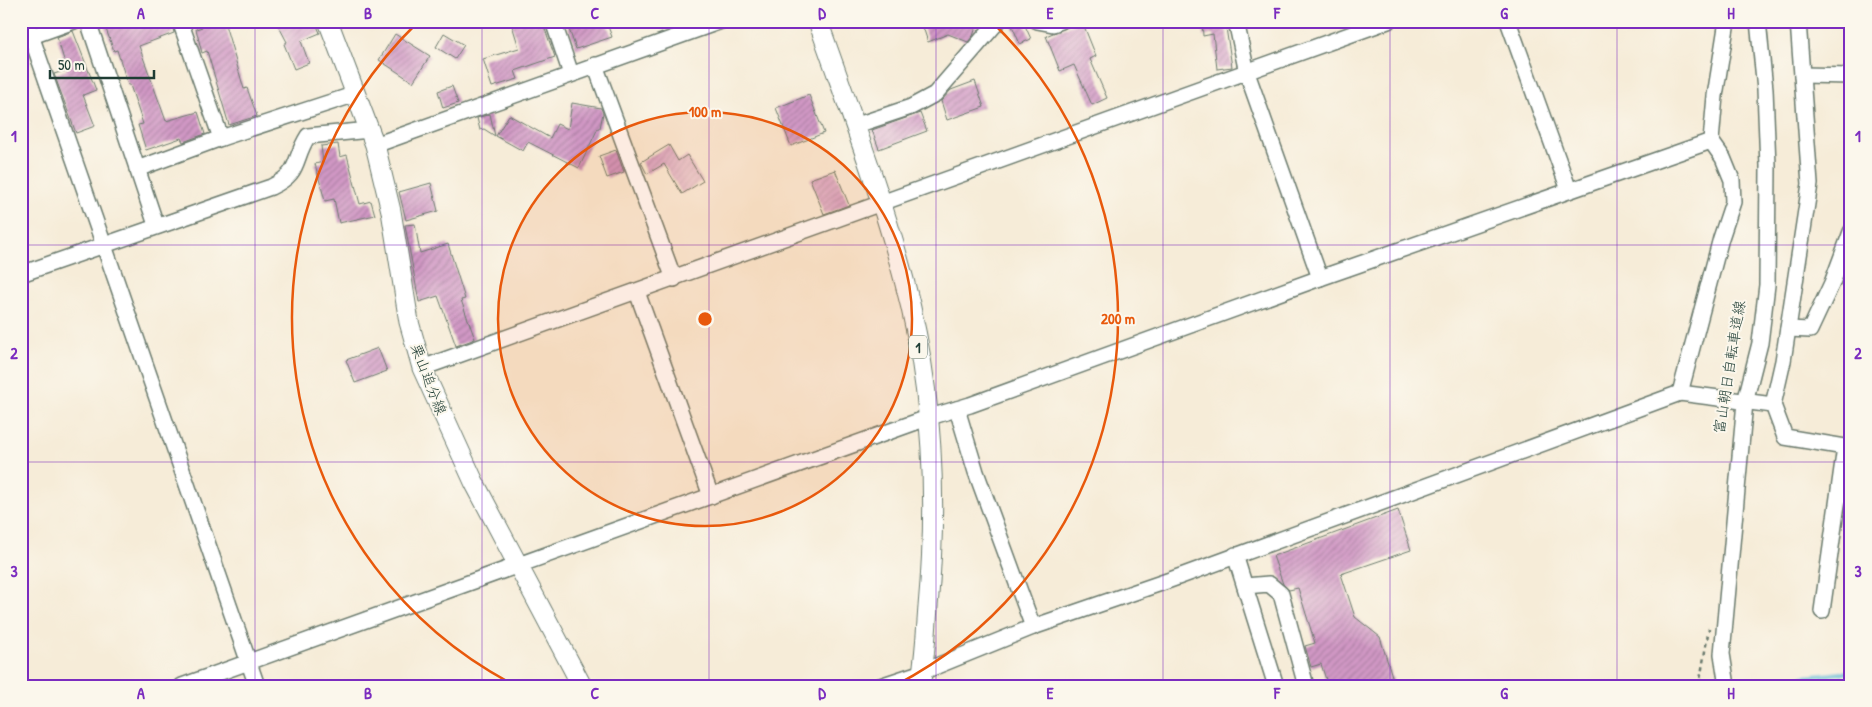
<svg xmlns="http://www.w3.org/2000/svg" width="1872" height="707" font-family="'Patrick Hand','Klee One',sans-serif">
	<defs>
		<pattern id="building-hatch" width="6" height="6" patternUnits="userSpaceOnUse" patternTransform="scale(1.25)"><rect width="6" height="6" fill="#d198c5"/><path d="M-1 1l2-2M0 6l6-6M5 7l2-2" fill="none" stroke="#a97da1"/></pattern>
	</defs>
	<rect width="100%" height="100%" fill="#fbf7ec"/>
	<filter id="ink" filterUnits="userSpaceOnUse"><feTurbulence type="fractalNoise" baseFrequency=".02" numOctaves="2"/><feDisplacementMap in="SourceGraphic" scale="10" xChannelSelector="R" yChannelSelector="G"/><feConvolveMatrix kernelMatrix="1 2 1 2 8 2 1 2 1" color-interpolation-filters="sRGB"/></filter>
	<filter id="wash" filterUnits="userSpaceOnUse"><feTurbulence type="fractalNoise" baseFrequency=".0096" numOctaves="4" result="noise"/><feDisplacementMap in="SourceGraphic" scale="20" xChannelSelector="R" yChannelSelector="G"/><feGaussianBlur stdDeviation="1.12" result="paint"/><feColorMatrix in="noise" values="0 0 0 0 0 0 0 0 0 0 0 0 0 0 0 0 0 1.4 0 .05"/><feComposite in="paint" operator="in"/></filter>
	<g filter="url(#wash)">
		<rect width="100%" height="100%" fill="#f6ecd8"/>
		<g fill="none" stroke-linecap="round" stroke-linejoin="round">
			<!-- stream -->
			<polyline stroke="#54b5d3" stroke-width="4.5" points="1750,683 1851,672"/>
		</g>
		<g id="blocks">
			<!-- building -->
			<g fill="url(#building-hatch)">
				<polygon points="103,21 171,21 174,33 139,46 166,121 198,112 205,134 183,142 181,138 146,150 138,125 143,124 130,85 128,85 117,50 114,51"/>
				<polygon points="199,21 224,21 244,89 247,88 257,116 229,125 207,51 202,53 196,29 202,27"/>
				<polygon points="276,21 315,21 320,33 301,41 309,63 294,69 284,44 287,42"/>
				<polygon points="523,21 542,21 555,57 515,71 518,79 492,87 483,59 519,48 512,25"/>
				<polygon points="566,21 606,21 612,37 576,49"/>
				<polygon points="921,21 978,21 973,36 968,42 948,34 928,42"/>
				<polygon points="1010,21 1023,21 1031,39 1020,44"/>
				<polygon points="1082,21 1096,56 1090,59 1107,98 1092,105 1074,65 1060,71 1046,36"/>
				<polygon points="1202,21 1225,21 1232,67 1217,69 1213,34 1203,36"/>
				<polygon points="73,31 96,90 83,95 95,126 76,133 54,74 67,70 57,37"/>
				<polygon points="444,33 464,45 455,59 436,47"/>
				<polygon points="395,34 430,56 413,82 379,60"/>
				<polygon points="975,81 984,107 947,120 941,101 951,90"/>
				<polygon points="452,86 458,103 443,108 438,91"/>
				<polygon points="809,95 824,133 791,146 776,108"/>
				<polygon points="572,103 601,108 603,113 600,128 598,128 579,168 528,142 523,151 496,136 509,115 550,138 557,124 568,129"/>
				<polygon points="920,113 927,131 879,149 872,130"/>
				<polygon points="490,114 495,136 484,129 480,130 477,118"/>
				<polygon points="338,144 340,157 347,155 360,204 371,201 375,215 339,223 334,199 325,201 315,164 323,162 321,146"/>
				<polygon points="669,145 678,161 687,155 703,181 682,194 664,164 647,174 641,162"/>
				<polygon points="616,150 624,172 607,178 599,156"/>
				<polygon points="835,170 849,205 824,214 810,179"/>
				<polygon points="431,183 438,211 406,220 399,192"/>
				<polygon points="415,224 420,253 448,244 465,299 461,300 475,339 456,346 438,296 419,302 405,225"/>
				<polygon points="378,348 387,371 355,383 346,360"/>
				<polygon points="1398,510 1411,550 1341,574 1355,617 1380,637 1395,686 1328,686 1321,664 1311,667 1305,646 1315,643 1298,588 1289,590 1283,584 1273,556"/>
			</g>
		</g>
	</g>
	<g filter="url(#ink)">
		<use href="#blocks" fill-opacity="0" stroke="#6a7a6d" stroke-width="1"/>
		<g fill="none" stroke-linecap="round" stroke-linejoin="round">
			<defs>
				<g id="minor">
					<polyline points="26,21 257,686"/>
					<polyline points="88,21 156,225"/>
					<polyline points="553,21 571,74"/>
					<polyline points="1037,21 1053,24 1061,21"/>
					<polyline points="1236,21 1247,73 1320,278"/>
					<polyline points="1508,21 1569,190"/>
					<polyline points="21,40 74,21"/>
					<polyline points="595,65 674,279"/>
					<polyline points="1802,75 1851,76"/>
					<polyline points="854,126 911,107 935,94 998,21"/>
					<polyline points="221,138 356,94"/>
					<polyline points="375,145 721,21"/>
					<polyline points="137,169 221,138 180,21"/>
					<path d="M21,274L271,187C302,172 292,161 308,136L370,130"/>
					<polyline points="637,292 711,496"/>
					<polyline points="1788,329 1810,330 1832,283 1851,232"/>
					<polyline points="422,368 1388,21"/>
					<polyline points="1680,393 1721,238 1733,202 1732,180 1723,158 1711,141 1715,96 1727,21"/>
					<polyline points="1773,405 1785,437 1845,447 1822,611"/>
					<polyline points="957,409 976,472 1033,627"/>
					<polyline points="1235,555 1276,686"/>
					<polyline points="1245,586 1269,584 1281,594 1306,686"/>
					<polyline points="182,686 930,417 970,405 1320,278 1711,141"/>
					<polyline points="880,686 922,672 1033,627 1170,580 1680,393 1773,405 1783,361 1810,184 1798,21"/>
					<polyline points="1727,686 1722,654 1745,402 1760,343 1767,285 1768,166 1765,89 1758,21"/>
				</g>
				<g id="major">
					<polyline points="328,21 375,145 391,211 409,322 422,368 474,482 582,686"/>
					<path d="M818,21C848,107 881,192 904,280C933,387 938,497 928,607C926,633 925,660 920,686"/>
				</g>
			</defs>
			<!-- minor casing -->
			<use href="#minor" stroke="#6a7a6d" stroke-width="18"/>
			<!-- major casing -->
			<use href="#major" stroke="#6a7a6d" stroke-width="21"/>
			<!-- path -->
			<polyline stroke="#6a7a6d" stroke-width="2.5" stroke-dasharray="4 4" stroke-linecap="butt" points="1699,686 1709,628"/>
			<!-- minor -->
			<use href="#minor" stroke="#fff" stroke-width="15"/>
			<!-- major -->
			<use href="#major" stroke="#fff" stroke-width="19"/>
		</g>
	</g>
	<!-- grid -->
	<path fill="none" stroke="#7b2cbf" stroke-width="1" stroke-opacity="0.55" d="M255,21V686M482,21V686M709,21V686M936,21V686M1163,21V686M1390,21V686M1617,21V686M21,245H1851M21,462H1851"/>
	<!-- distance rings -->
	<circle cx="705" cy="319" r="207" fill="#e8590c" fill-opacity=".12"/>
	<g fill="none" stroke="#e8590c" stroke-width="2.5">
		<circle cx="705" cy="319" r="207"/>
		<path d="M514 685A413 413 0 0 1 418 22M992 22A413 413 0 0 1 896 685"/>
	</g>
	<g text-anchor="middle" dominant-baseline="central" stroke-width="4" stroke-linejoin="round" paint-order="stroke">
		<!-- shield labels -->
		<rect fill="#fbf7ec" stroke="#61756b" stroke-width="1" x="909" y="335.5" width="18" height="23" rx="4"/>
		<g font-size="14" font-weight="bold" fill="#1f3d34">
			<text x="918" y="347">1</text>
		</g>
		<!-- street labels -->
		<g font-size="15" fill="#1f3d34" stroke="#fbf7ec">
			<text transform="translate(1729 367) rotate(-81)">富山朝日自転車道線</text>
			<text transform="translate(429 379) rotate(69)">栗山追分線</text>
		</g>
	</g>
	<circle cx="705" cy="319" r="8" fill="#e8590c" stroke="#fbf7ec" stroke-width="2.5"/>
	<g font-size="15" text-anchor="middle" font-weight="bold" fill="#e8590c" stroke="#fbf7ec" stroke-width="4" stroke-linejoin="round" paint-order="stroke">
		<text x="705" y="117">100 m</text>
		<text x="1118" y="324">200 m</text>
	</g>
	<!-- margin -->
	<rect width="1872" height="707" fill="none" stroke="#fbf7ec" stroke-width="55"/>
	<!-- scale -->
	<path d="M50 70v8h104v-8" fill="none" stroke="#1f3d34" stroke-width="2.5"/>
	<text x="58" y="70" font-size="15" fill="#1f3d34" stroke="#fbf7ec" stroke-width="4" paint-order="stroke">50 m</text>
	<rect x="28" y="28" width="1816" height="652" fill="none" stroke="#7b2cbf" stroke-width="2"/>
	<g font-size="16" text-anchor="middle" font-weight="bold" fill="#7b2cbf">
		<text x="141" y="19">A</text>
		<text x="368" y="19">B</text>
		<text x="595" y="19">C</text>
		<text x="822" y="19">D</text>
		<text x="1050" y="19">E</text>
		<text x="1277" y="19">F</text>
		<text x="1504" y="19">G</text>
		<text x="1731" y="19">H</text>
		<text x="14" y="142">1</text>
		<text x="1858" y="142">1</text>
		<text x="14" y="359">2</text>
		<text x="1858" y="359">2</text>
		<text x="14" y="577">3</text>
		<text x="1858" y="577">3</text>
		<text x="141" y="699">A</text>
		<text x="368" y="699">B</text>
		<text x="595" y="699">C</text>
		<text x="822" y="699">D</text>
		<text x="1050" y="699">E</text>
		<text x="1277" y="699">F</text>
		<text x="1504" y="699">G</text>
		<text x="1731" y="699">H</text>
	</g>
</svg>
